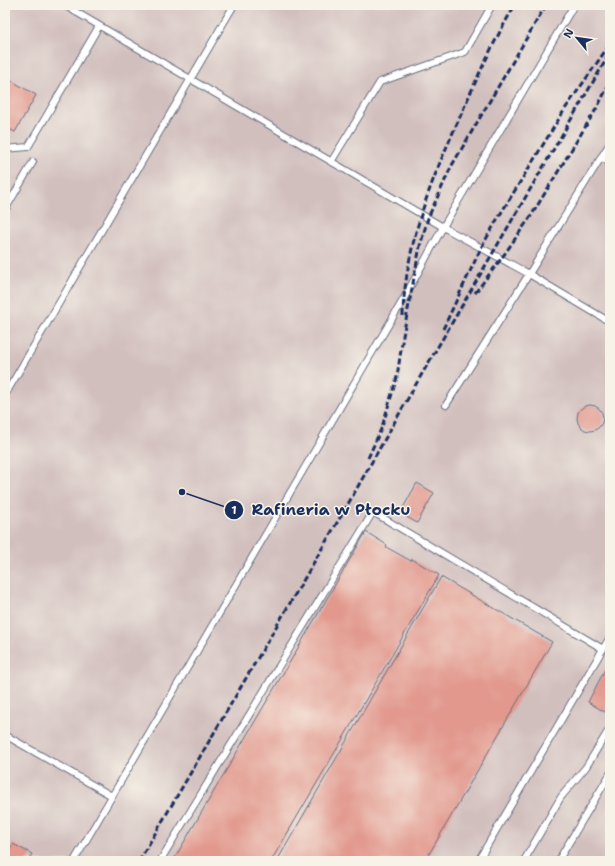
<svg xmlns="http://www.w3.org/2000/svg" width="615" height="866" font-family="'Shantell Sans',sans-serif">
	<rect width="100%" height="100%" fill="#f7f3e8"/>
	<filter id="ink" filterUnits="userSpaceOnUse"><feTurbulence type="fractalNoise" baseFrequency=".025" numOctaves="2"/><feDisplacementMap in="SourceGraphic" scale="8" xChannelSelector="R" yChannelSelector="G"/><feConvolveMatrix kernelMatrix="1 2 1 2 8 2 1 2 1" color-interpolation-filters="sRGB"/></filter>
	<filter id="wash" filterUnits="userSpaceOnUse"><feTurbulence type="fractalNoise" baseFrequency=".012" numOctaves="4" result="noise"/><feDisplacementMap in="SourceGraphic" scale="16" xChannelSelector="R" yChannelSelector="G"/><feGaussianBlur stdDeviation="0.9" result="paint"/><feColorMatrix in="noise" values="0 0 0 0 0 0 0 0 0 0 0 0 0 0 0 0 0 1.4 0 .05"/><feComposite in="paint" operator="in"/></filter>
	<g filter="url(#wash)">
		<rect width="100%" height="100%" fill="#f3e2c7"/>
		<!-- industrial -->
		<rect fill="#d1bfbe" x="5" y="5" width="605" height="856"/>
		<g id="blocks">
			<!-- building -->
			<g fill="#e2988d">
				<polygon points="5,77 36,95 15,132 5,127"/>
				<circle cx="590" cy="418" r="13"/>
				<polygon points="417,483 434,493 417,523 400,513"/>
				<polygon points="366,532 387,545 386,547 411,561 412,559 439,575 271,861 173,861"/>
				<polygon points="441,577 552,642 425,861 277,861"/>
				<polygon points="610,660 610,703 605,712 588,702"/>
				<polygon points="13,844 32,854 28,861 5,861 5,857"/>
			</g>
		</g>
	</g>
	<g filter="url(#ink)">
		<use href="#blocks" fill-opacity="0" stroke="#676e83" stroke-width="1"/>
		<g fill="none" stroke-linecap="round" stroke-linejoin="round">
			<defs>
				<g id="lane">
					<polyline points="64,5 443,227 529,274 610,322"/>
					<polyline points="5,149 28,147 37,132 99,26"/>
					<polyline points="601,157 610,163"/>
					<polyline points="331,162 380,82 465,52 492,5"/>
					<polyline points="5,210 33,162"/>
					<polyline points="5,395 234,5"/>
					<polyline points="446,405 529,274 610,143"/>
					<polyline points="5,735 112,796"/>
					<polyline points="525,859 561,797 586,767 610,728"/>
					<polyline points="74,861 403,300 443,227 574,5"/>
					<polyline points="160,861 373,512 603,649"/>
					<polyline points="478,861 610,637"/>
					<polyline points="558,861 610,774"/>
				</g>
			</defs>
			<!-- lane casing -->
			<use href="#lane" stroke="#676e83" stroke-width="8"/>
			<!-- lane -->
			<use href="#lane" stroke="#fff" stroke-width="6"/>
			<!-- rail -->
			<g stroke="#1b2f5e" stroke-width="3" stroke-dasharray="6 3" stroke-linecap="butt">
				<polyline points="475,293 501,259 531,216 598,106 610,82"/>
				<path d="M403,316C403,301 405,288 407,274C416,218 436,170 459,119C476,80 493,42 515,5"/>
				<polyline points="443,329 481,248 498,218 565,109 610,44"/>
				<polyline points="368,458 382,427 397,377 403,336 420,246 428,218 451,167 546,5"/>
				<polyline points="139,861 348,504 419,379 610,53"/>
			</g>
		</g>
	</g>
	<!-- callouts -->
	<path fill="none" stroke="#1b2f5e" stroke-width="1.5" d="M182 492L234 510"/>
	<g fill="#1b2f5e" stroke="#f7f3e8" stroke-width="1.5">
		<circle cx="182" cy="492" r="4"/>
		<circle cx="234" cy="510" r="10"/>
	</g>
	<g font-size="12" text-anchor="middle" font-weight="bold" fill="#fff">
		<text x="234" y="514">1</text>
	</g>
	<g font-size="16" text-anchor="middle" font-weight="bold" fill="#1b2f5e" stroke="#f7f3e8" stroke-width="3" stroke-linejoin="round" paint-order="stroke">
		<text x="331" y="515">Rafineria w Płocku</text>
	</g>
	<!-- margin -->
	<rect width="615" height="866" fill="none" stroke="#f7f3e8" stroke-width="20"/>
	<!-- north arrow -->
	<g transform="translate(577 38) rotate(299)" stroke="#f7f3e8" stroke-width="3" paint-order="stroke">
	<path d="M0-3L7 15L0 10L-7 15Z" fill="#1b2f5e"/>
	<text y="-6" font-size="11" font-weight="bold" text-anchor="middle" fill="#1b2f5e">N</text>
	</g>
</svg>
